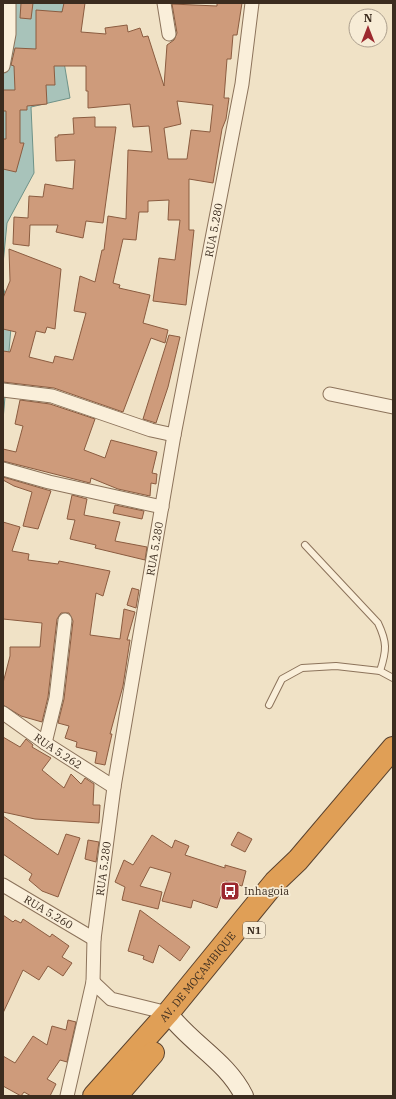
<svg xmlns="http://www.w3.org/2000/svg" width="396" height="1099" font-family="'IBM Plex Serif',serif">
	<rect width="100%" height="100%" fill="#f0e2c6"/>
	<!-- water -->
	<g fill="#a8c3ba" stroke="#6e9288">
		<polygon points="3,3 80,3 56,14 70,98 31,107 34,173 7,223 3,264"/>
		<polygon points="3,287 12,316 3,420"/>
	</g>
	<!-- building -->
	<g fill="#ce9b7b" stroke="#8b5c40" fill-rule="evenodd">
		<polygon points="21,3 33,3 31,19 20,18"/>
		<path d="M64,3H85L81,32L106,34L105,28L127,25L128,32L140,28L143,37L148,36L164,86L167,45L174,40L177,33L172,4L217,6V3H242L237,35H233L231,59H227L224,98H229L226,119L222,129L213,183L189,179V230H194L186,305L153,301L159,258L175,260L180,220H168L169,200L148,201V212H139L136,240L123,239L113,283L120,285L119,288L150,295L143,323L168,330L165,343L151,338L123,412L54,388L3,382V351L10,352L16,332L3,329V298L10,281L9,249L61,269L55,329L47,327L45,333L36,331L29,357L53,363L55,356L73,360L86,313L74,311L80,276L95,282L102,250H104L108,216L126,219L128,150L152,152L149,126L133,127L130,104L88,108V91H86V66H54L55,85H46L47,104L27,106V110H20V143H24L16,172L3,169V139H6V111H3V90H15L14,66L11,65L15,48L36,49V10L62,12ZM177,101L213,105L210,132L191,130L187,159H168L164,128L181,124Z"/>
		<polygon points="95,117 95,127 116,127 103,223 86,221 83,238 56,232 58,225 30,225 29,246 13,244 14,217 28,218 29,196 43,197 45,184 73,189 75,160 56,161 55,137 58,137 58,135 74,134 73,118"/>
		<polygon points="169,335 180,337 168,387 156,423 143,419"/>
		<polygon points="20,400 50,404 95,419 84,450 105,458 111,440 157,452 152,473 157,474 156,484 151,483 150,496 118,489 91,478 90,483 3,461 3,449 16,452 23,426 15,424"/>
		<polygon points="3,477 51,491 38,529 23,526 32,492 14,486 3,480"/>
		<polygon points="72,495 87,499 84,515 120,522 115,541 147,547 145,560 95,548 96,545 70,539 75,520 67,519"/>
		<polygon points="115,505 144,511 142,519 113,513"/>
		<polygon points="3,522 20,527 12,551 29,554 28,560 58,564 59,561 110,571 103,596 96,593 90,635 120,639 124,609 135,612 127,640 130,640 123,686 110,734 112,734 105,765 95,763 97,752 76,747 77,742 65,738 69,726 58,723 64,699 73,621 69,613 61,613 57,619 48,697 42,722 21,716 3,705 3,683 10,656 10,647 40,647 42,623 3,619"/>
		<polygon points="132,588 139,590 136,608 127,605"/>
		<polygon points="3,737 20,747 26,739 33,745 32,747 51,758 42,770 64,788 71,774 81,784 85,778 94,784 93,805 100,805 99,823 35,819 3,812"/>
		<polygon points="3,816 58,855 66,834 80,838 58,897 42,891 29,880 32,874 3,854"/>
		<polygon points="238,832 252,839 245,852 231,845"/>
		<polygon points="152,835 172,848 175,840 189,846 185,855 225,868 225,865 246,871 242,886 226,881 217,908 193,900 191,908 162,901 171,873 150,867 140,886 162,892 158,909 122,900 125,887 115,882 124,860 133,865"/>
		<polygon points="88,840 99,842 96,862 85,859"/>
		<polygon points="140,910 190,947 180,961 159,945 153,963 143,959 144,956 128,951"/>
		<polygon points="3,915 13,922 15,920 21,923 23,919 50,937 52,934 69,946 62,957 72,963 63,976 48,966 39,980 23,970 3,1013"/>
		<polygon points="68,1020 76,1022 67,1062 60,1060 47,1079 56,1084 50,1096 31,1096 24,1092 21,1096 3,1086 3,1056 15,1063 33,1036 47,1045 52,1026 66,1030"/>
	</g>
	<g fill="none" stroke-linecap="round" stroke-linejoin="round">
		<defs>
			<g id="lane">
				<path d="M305,545L378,623C387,642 387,650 380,671"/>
				<polyline points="269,705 282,679 302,668 336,666 380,671 393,678"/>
			</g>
			<g id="street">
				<polyline points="164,3 169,34"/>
				<polyline points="3,66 9,34 9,3"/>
				<polyline points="3,390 52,396 151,430 174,435"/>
				<polyline points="330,394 393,407"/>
				<polyline points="3,469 49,482 162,507"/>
				<path id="s1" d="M3,713L45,743L114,787"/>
				<polyline points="45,743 56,698 65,620"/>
				<path id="s2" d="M3,885L94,939"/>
				<polyline points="93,982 111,999 168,1013"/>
				<path id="s3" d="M67,1096L93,982L94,939L114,787L174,435L242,84L252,3"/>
			</g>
			<path id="secondary" d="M168,1013C191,1044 227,1061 244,1096"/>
			<g id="highway">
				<path id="s4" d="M94,1096L168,1013L275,882L298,860L393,748"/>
				<polyline points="116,1096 153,1053"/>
			</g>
		</defs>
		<!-- lane casing -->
		<use href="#lane" stroke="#8c735b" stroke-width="8"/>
		<!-- street casing -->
		<use href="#street" stroke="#8c735b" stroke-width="15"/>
		<!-- secondary casing -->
		<use href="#secondary" stroke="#6d543e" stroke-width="20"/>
		<!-- highway casing -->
		<use href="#highway" stroke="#59422f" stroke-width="24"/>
		<!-- lane -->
		<use href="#lane" stroke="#faefda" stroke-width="6"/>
		<!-- street -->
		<use href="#street" stroke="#faefda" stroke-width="13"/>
		<!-- secondary -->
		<use href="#secondary" stroke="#faefda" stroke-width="18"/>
		<!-- highway -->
		<use href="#highway" stroke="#e09f56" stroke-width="22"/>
	</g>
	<!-- icons -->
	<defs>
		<symbol id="bus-square" viewBox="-11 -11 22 22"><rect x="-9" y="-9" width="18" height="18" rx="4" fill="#9c292e" stroke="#f7ecd6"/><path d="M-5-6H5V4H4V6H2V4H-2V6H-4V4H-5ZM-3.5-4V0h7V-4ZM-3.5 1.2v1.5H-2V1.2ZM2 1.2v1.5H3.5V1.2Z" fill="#fff"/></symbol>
	</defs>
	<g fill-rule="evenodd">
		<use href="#bus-square" x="219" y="880" width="22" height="22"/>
	</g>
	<g text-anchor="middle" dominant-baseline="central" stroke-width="3.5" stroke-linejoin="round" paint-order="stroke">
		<!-- shield labels -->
		<rect fill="#f7ecd6" stroke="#736656" stroke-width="1" x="243" y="922" width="22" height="16" rx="3"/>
		<g font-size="10" font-weight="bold" fill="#3b2c1f">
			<text x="254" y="930">N1</text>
		</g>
		<!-- street labels -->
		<g font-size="11" fill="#3b2c1f" stroke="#f7ecd6">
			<text stroke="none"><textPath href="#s3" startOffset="879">RUA 5.280</textPath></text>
			<text stroke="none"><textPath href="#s3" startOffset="555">RUA 5.280</textPath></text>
			<text stroke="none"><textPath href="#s1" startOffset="67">RUA 5.262</textPath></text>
			<text stroke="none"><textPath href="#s3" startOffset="231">RUA 5.280</textPath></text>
			<text stroke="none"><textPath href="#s2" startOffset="53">RUA 5.260</textPath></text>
			<text stroke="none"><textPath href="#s4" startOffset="158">AV. DE MOÇAMBIQUE</textPath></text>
		</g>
		<!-- poi labels -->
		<g font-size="11" fill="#3b2c1f" stroke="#f7ecd6" text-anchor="start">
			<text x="244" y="891">Inhagoia</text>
		</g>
	</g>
	<!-- border -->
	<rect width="396" height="1099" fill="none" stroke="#3b2c1f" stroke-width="8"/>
	<!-- north arrow -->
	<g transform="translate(368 28)"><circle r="19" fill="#f7ecd6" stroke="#ac9f8d"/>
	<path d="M0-3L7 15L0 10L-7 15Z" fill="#9c292e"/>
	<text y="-6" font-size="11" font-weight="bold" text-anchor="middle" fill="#3b2c1f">N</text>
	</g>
</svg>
